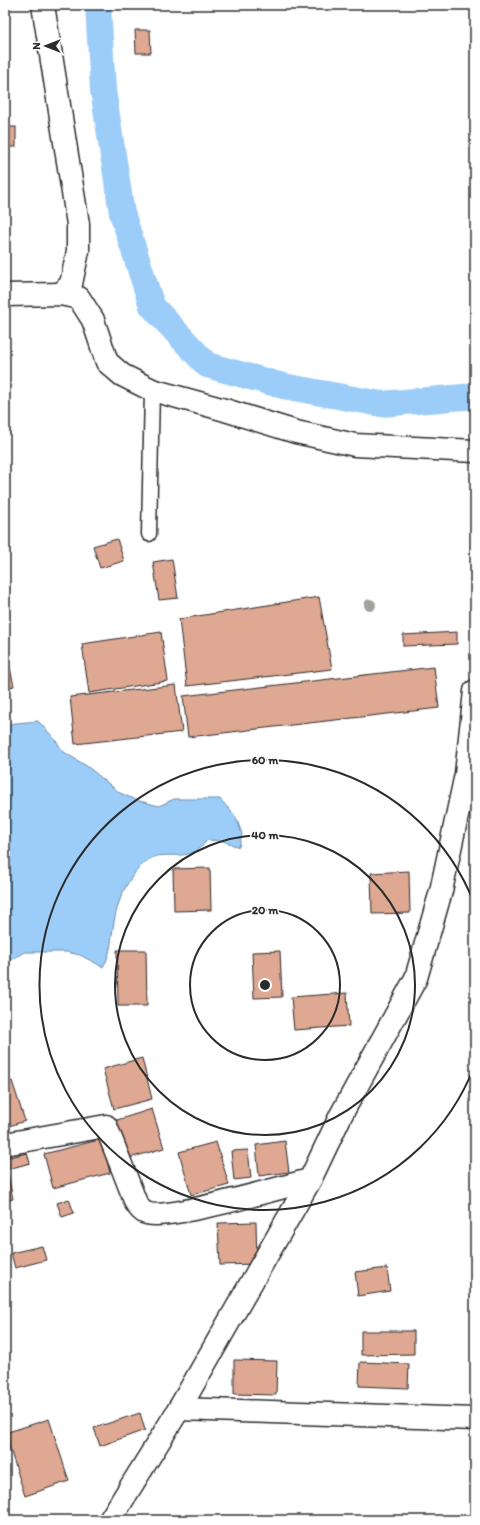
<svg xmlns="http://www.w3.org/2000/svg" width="480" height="1525" font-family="Itim,sans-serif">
	<rect width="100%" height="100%" fill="#fff"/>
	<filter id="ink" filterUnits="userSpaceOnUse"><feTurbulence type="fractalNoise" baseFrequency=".025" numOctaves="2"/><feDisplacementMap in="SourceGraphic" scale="8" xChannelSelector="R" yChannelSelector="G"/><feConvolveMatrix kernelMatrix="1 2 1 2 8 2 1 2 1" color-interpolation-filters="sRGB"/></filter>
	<g filter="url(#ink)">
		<!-- water -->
		<path fill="#9cccf8" stroke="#6f8ca6" d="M38,721L53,737L64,752L88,767L120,793L136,800L159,806L174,799H220L236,817L242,834L239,847L223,841L207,840C188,868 163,845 144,863C127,879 118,899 114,922C111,937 112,953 103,967L80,955L67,952H25L5,963V724Z"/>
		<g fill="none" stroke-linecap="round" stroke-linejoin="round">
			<!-- canal -->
			<polyline stroke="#9cccf8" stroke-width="26" points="98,5 103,90 122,213 152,306 207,365 283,386 381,404 475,396"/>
		</g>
		<!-- building -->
		<g fill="#dea893" stroke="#2b2b2b">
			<polygon points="135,30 150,30 151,53 136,53"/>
			<rect x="5" y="127" width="11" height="20"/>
			<polygon points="117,539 124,561 100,568 93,546"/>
			<polygon points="172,559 178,598 159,600 153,562"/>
			<polygon points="319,597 332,669 187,686 179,619"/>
			<polygon points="161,632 168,681 89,693 82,644"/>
			<polygon points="457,632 457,644 403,646 403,635"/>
			<polygon points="5,645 14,686 5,688"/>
			<polygon points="434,667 439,708 188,737 183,696"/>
			<polygon points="176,685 182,732 75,744 70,697"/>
			<polygon points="210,868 211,910 174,911 173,869"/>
			<polygon points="409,871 410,913 372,914 371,873"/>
			<polygon points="117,950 146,950 147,1006 118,1006"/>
			<polygon points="280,951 282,997 254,998 252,952"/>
			<polygon points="347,993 349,1026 294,1030 291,997"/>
			<polygon points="142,1058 152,1099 114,1109 103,1069"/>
			<polygon points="12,1081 25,1121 6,1127 5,1083"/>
			<polygon points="152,1109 164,1148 126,1159 114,1121"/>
			<polygon points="102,1139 110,1173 53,1188 44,1154"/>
			<polygon points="285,1141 289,1172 259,1176 256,1145"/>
			<polygon points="216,1142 229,1185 191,1195 179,1152"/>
			<polygon points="248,1150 251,1178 234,1180 231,1151"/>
			<polygon points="27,1153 30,1163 5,1170 5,1158"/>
			<polygon points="8,1175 13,1199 5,1201 5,1176"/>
			<polygon points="69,1199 74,1213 62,1217 57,1203"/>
			<polygon points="256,1222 257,1264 220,1265 218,1223"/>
			<polygon points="42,1246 46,1260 15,1268 11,1253"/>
			<polygon points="387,1268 390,1291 358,1296 355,1272"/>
			<polygon points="361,1331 414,1331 414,1354 361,1355"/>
			<polygon points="234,1360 277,1361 276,1395 234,1394"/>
			<polygon points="360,1362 409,1364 408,1388 359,1386"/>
			<polygon points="140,1413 145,1430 100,1446 94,1428"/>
			<polygon points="49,1419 69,1481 25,1496 5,1433"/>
		</g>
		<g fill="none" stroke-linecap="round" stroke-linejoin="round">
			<defs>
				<polyline id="lane" points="149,534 152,390"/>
				<g id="street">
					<polyline points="43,5 78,224 78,251 71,284 61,294"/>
					<polyline points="5,295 61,294 79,298 93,320 107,362 122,375 152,390 225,410 296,432 355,445 475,451"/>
					<path d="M5,1144L106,1126L136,1203C138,1206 141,1211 144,1212C161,1223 285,1186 310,1180"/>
					<polyline points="179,1409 475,1419"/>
					<polyline points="110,1520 179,1409 310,1180 341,1115 416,978 441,891 466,774 475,691"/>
				</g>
			</defs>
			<!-- lane casing -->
			<use href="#lane" stroke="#2b2b2b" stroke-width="17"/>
			<!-- street casing -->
			<use href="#street" stroke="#2b2b2b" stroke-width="25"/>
			<!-- lane -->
			<use href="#lane" stroke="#fff" stroke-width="14"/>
			<!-- street -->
			<use href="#street" stroke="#fff" stroke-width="22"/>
		</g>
		<!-- trees -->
		<circle fill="#9fa59b" cx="370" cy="605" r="6"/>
	</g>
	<!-- distance rings -->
	<g fill="none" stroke="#2b2b2b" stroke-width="2">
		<circle cx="265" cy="985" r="75"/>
		<circle cx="265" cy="985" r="150"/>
		<path d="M474 1067A225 225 0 1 1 474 903"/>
	</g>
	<circle cx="265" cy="985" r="6" fill="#2b2b2b" stroke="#fff" stroke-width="2"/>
	<g font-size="12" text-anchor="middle" font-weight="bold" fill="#2b2b2b" stroke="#fff" stroke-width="3" stroke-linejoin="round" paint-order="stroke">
		<text x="265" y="764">60 m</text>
		<text x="265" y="839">40 m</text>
		<text x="265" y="914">20 m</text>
	</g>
	<!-- margin -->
	<rect width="480" height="1525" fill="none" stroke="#fff" stroke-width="20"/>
	<rect x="10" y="10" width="460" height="1505" fill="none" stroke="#2b2b2b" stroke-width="1.5" filter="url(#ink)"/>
	<!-- north arrow -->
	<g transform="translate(46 46) rotate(270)" stroke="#ffffff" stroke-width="3" paint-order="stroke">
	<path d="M0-3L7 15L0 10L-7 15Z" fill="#2b2b2b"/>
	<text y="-6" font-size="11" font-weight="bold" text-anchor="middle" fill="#2b2b2b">N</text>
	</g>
</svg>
